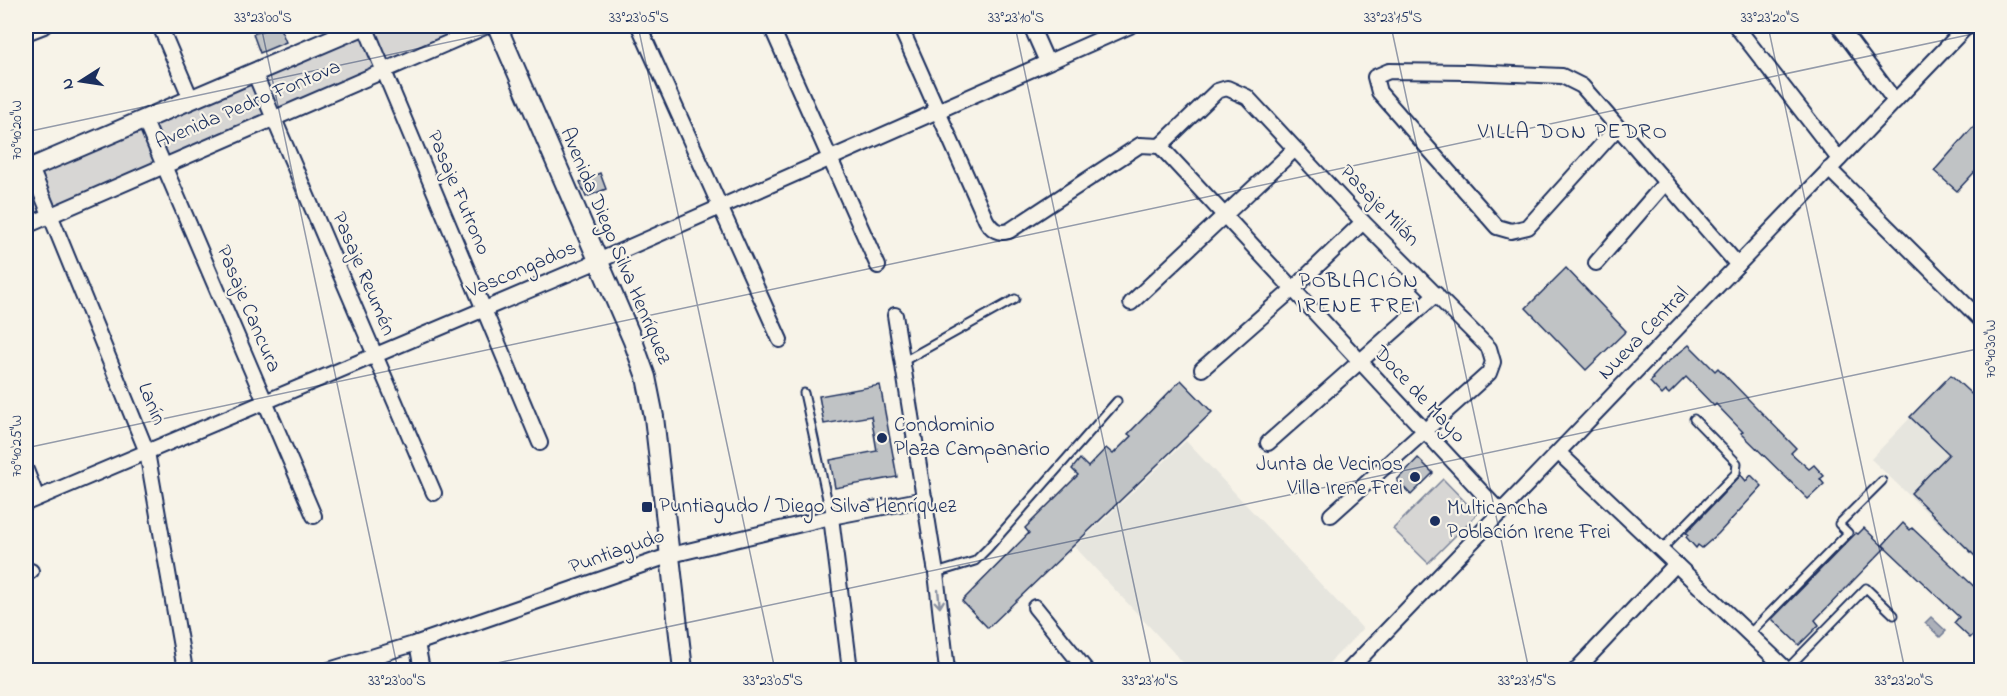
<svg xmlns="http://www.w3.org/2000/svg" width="2007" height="696" font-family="'Indie Flower',sans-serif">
	<rect width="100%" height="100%" fill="#f7f3e8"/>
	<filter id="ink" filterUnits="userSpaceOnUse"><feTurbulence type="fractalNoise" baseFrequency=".0167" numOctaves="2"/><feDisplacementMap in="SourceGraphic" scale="12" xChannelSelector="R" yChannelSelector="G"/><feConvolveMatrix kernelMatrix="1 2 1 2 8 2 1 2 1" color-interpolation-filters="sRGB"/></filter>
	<g filter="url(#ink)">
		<!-- built -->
		<g fill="#e6e5de">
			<polygon points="1951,375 1981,404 1981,564 1871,459"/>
			<polygon points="1186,441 1363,629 1322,670 1190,670 1075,547"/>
		</g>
		<!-- green -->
		<g fill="#d7d6d4" stroke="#798299" stroke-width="1.5">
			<polygon points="380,26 480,26 26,223 26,180"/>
			<polygon points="1443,479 1477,514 1428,563 1393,529"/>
		</g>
		<!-- water -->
		<polygon fill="#acb0b9" stroke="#727c95" stroke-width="1.5" points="1931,617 1946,631 1940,637 1925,623"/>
		<!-- building -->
		<g fill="#c0c3c5" stroke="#1b2f5e" stroke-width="1.5">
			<polygon points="275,26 279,26 286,42 260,53 253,34"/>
			<polygon points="1982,117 1982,164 1957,191 1934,171"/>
			<polygon points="600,173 606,189 586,197 580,182"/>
			<polygon points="1566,268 1626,331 1586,370 1526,308"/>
			<polygon points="1689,345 1715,371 1718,368 1796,448 1791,453 1809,469 1814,465 1824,476 1820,479 1824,484 1808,499 1741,433 1743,432 1716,404 1714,406 1686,377 1669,394 1666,391 1662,395 1650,382 1653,379 1652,378 1664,365"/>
			<polygon points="1951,375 1982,404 1982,563 1911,493 1949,454 1910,417"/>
			<polygon points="1181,380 1212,412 988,628 962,601 1029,533 1025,528 1078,475 1072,469 1080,459 1088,467 1106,448 1113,454 1131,436 1128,434"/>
			<polygon points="880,385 897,477 835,488 830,460 877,451 871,416 824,424 819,396"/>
			<polygon points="1418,458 1433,473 1411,495 1397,480"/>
			<polygon points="1741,475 1746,481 1751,475 1762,486 1718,534 1702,548 1698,545 1696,548 1686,537 1688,534 1686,533"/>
			<polygon points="1903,523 1910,530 1912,528 1982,594 1982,626 1970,638 1954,623 1959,617 1883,545"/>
			<polygon points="1864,528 1885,548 1815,620 1819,625 1799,645 1772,619 1856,533 1858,534"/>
		</g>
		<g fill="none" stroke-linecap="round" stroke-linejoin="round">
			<defs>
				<g id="service">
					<polyline points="902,362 1015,299"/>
					<polyline points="804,393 831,517"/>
					<polyline points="1661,550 1736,473 1737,463 1694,419"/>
					<polyline points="936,573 975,561 988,548 1117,401"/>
					<polyline points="1749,634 1848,533 1839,524 1882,481"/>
					<polyline points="1786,670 1866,588 1894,615"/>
				</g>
				<g id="minor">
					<polyline points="160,26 191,99"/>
					<polyline points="365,26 540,443"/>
					<polyline points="639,26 780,340"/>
					<polyline points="771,26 878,266"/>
					<path d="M900,26L986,220C992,230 998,234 1009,231L1140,145L1160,146L1217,91L1227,88L1247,97L1363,222L1489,348L1493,362L1489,373L1331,515"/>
					<polyline points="1031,26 1047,62"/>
					<polyline points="1736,26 1839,159"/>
					<polyline points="1839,26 1895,101"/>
					<polyline points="26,33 44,26"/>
					<polyline points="254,72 434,493"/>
					<polyline points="144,119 314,516"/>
					<polyline points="1618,127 1528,227 1511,231 1497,227 1379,92 1375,77 1389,71 1467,72 1562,76 1582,86 1738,265"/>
					<polyline points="1160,146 1501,513"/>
					<polyline points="31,168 147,452 185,670"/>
					<polyline points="1829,169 1982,321"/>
					<polyline points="26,226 487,26"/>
					<polyline points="1596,263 1666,182"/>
					<polyline points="1131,303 1295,149"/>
					<polyline points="895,315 936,573 947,670"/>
					<polyline points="1202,369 1293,289 1363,222"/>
					<polyline points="1268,443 1436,294"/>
					<polyline points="1559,453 1787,670"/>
					<polyline points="26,470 37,498"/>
					<polyline points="26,503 598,261 1130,26"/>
					<polyline points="831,517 850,670"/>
					<polyline points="26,574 31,571"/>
					<polyline points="1035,607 1086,670"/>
					<polyline points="417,643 422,670"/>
					<polyline points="329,670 417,643 671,555 831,517 925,499"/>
					<polyline points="1349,670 1967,26"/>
					<polyline points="1576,670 1676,564"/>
				</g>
				<g id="secondary">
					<polyline points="497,26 633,341 646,377 654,417 683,670"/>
					<polyline points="26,170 363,26"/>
				</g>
			</defs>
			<!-- service casing -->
			<use href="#service" stroke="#1b2f5e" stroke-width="11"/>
			<!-- minor casing -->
			<use href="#minor" stroke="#1b2f5e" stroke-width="18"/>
			<!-- secondary casing -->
			<use href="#secondary" stroke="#1b2f5e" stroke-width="22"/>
			<!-- service -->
			<use href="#service" stroke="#f7f3e8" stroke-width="7"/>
			<!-- minor -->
			<use href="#minor" stroke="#f7f3e8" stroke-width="14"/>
			<!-- secondary -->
			<use href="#secondary" stroke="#f7f3e8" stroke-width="18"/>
		</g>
		<!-- one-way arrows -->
		<defs><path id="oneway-shaft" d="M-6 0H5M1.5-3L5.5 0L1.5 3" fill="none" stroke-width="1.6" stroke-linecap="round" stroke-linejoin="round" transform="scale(1.5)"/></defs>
		<use stroke="#8991a3" href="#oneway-shaft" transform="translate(939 599) rotate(84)"/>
	</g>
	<!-- ticks -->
	<path fill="none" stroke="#1b2f5e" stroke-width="1.5" stroke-opacity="0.45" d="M261,26L398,670M638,26L775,670M1015,26L1152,670M1391,26L1529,670M1768,26L1905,670M26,132L524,26M26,448L1982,32M464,670L1982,348M1951,670L1982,664"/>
	<!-- markers -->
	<g fill="#1b2f5e" stroke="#f7f3e8" stroke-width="2">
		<circle cx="882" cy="438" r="6"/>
		<circle cx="1415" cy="477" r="6"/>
		<rect x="641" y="501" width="12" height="12" rx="3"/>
		<circle cx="1435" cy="521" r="6"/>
	</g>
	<g text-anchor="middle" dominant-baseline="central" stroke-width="4.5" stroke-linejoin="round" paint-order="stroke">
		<!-- street labels -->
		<g font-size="21" fill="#1b2f5e" stroke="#f7f3e8">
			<text transform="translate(248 105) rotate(-23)">Avenida Pedro Fontova</text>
			<text transform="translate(458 193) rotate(67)">Pasaje Futrono</text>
			<text transform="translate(1379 206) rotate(46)">Pasaje Milán</text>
			<text transform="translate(615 246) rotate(67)">Avenida Diego Silva Henríquez</text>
			<text transform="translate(522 270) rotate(-23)">Vascongados</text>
			<text transform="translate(363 274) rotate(67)">Pasaje Reumén</text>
			<text transform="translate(248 309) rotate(67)">Pasaje Cancura</text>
			<text transform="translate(1644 334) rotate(-46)">Nueva Central</text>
			<text transform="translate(1419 395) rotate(47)">Doce de Mayo</text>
			<text transform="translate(151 404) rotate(68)">Lanín</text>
			<text transform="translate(617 552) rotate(-19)">Puntiagudo</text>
		</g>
		<!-- poi labels -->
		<g font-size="21" fill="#1b2f5e" stroke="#f7f3e8" text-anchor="start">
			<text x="894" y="426">Condominio<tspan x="894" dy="24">Plaza Campanario</tspan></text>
			<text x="1403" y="465" text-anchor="end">Junta de Vecinos<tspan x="1403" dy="24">Villa Irene Frei</tspan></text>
			<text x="659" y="507">Puntiagudo / Diego Silva Henríquez</text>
			<text x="1447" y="509">Multicancha<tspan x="1447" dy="24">Población Irene Frei</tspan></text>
		</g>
		<!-- neighbourhood labels -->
		<g font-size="22" letter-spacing="1.5" fill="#1b2f5e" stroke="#f7f3e8">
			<text x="1573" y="133">VILLA DON PEDRO</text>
			<text x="1359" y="282">POBLACIÓN<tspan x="1359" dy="25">IRENE FREI</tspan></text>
		</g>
	</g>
	<!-- margin -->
	<rect width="2007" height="696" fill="none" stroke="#f7f3e8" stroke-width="66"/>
	<!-- north arrow -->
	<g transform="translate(81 81) rotate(258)" stroke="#f7f3e8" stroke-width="4.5" paint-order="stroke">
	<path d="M0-4.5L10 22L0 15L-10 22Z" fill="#1b2f5e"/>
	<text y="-9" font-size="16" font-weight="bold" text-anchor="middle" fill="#1b2f5e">N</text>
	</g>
	<rect x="33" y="33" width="1941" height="630" fill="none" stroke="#1b2f5e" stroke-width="2"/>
	<g font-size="15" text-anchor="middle" fill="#1b2f5e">
		<text x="263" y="22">33°23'00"S</text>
		<text x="639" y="22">33°23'05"S</text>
		<text x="1016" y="22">33°23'10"S</text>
		<text x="1393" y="22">33°23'15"S</text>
		<text x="1770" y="22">33°23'20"S</text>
		<text transform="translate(16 130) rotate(-90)" y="5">70°40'20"W</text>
		<text transform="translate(1990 349) rotate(-90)" y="5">70°40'30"W</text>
		<text transform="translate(16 446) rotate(-90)" y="5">70°40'25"W</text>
		<text x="397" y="685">33°23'00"S</text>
		<text x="773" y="685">33°23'05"S</text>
		<text x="1150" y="685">33°23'10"S</text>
		<text x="1527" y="685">33°23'15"S</text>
		<text x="1904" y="685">33°23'20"S</text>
	</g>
</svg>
